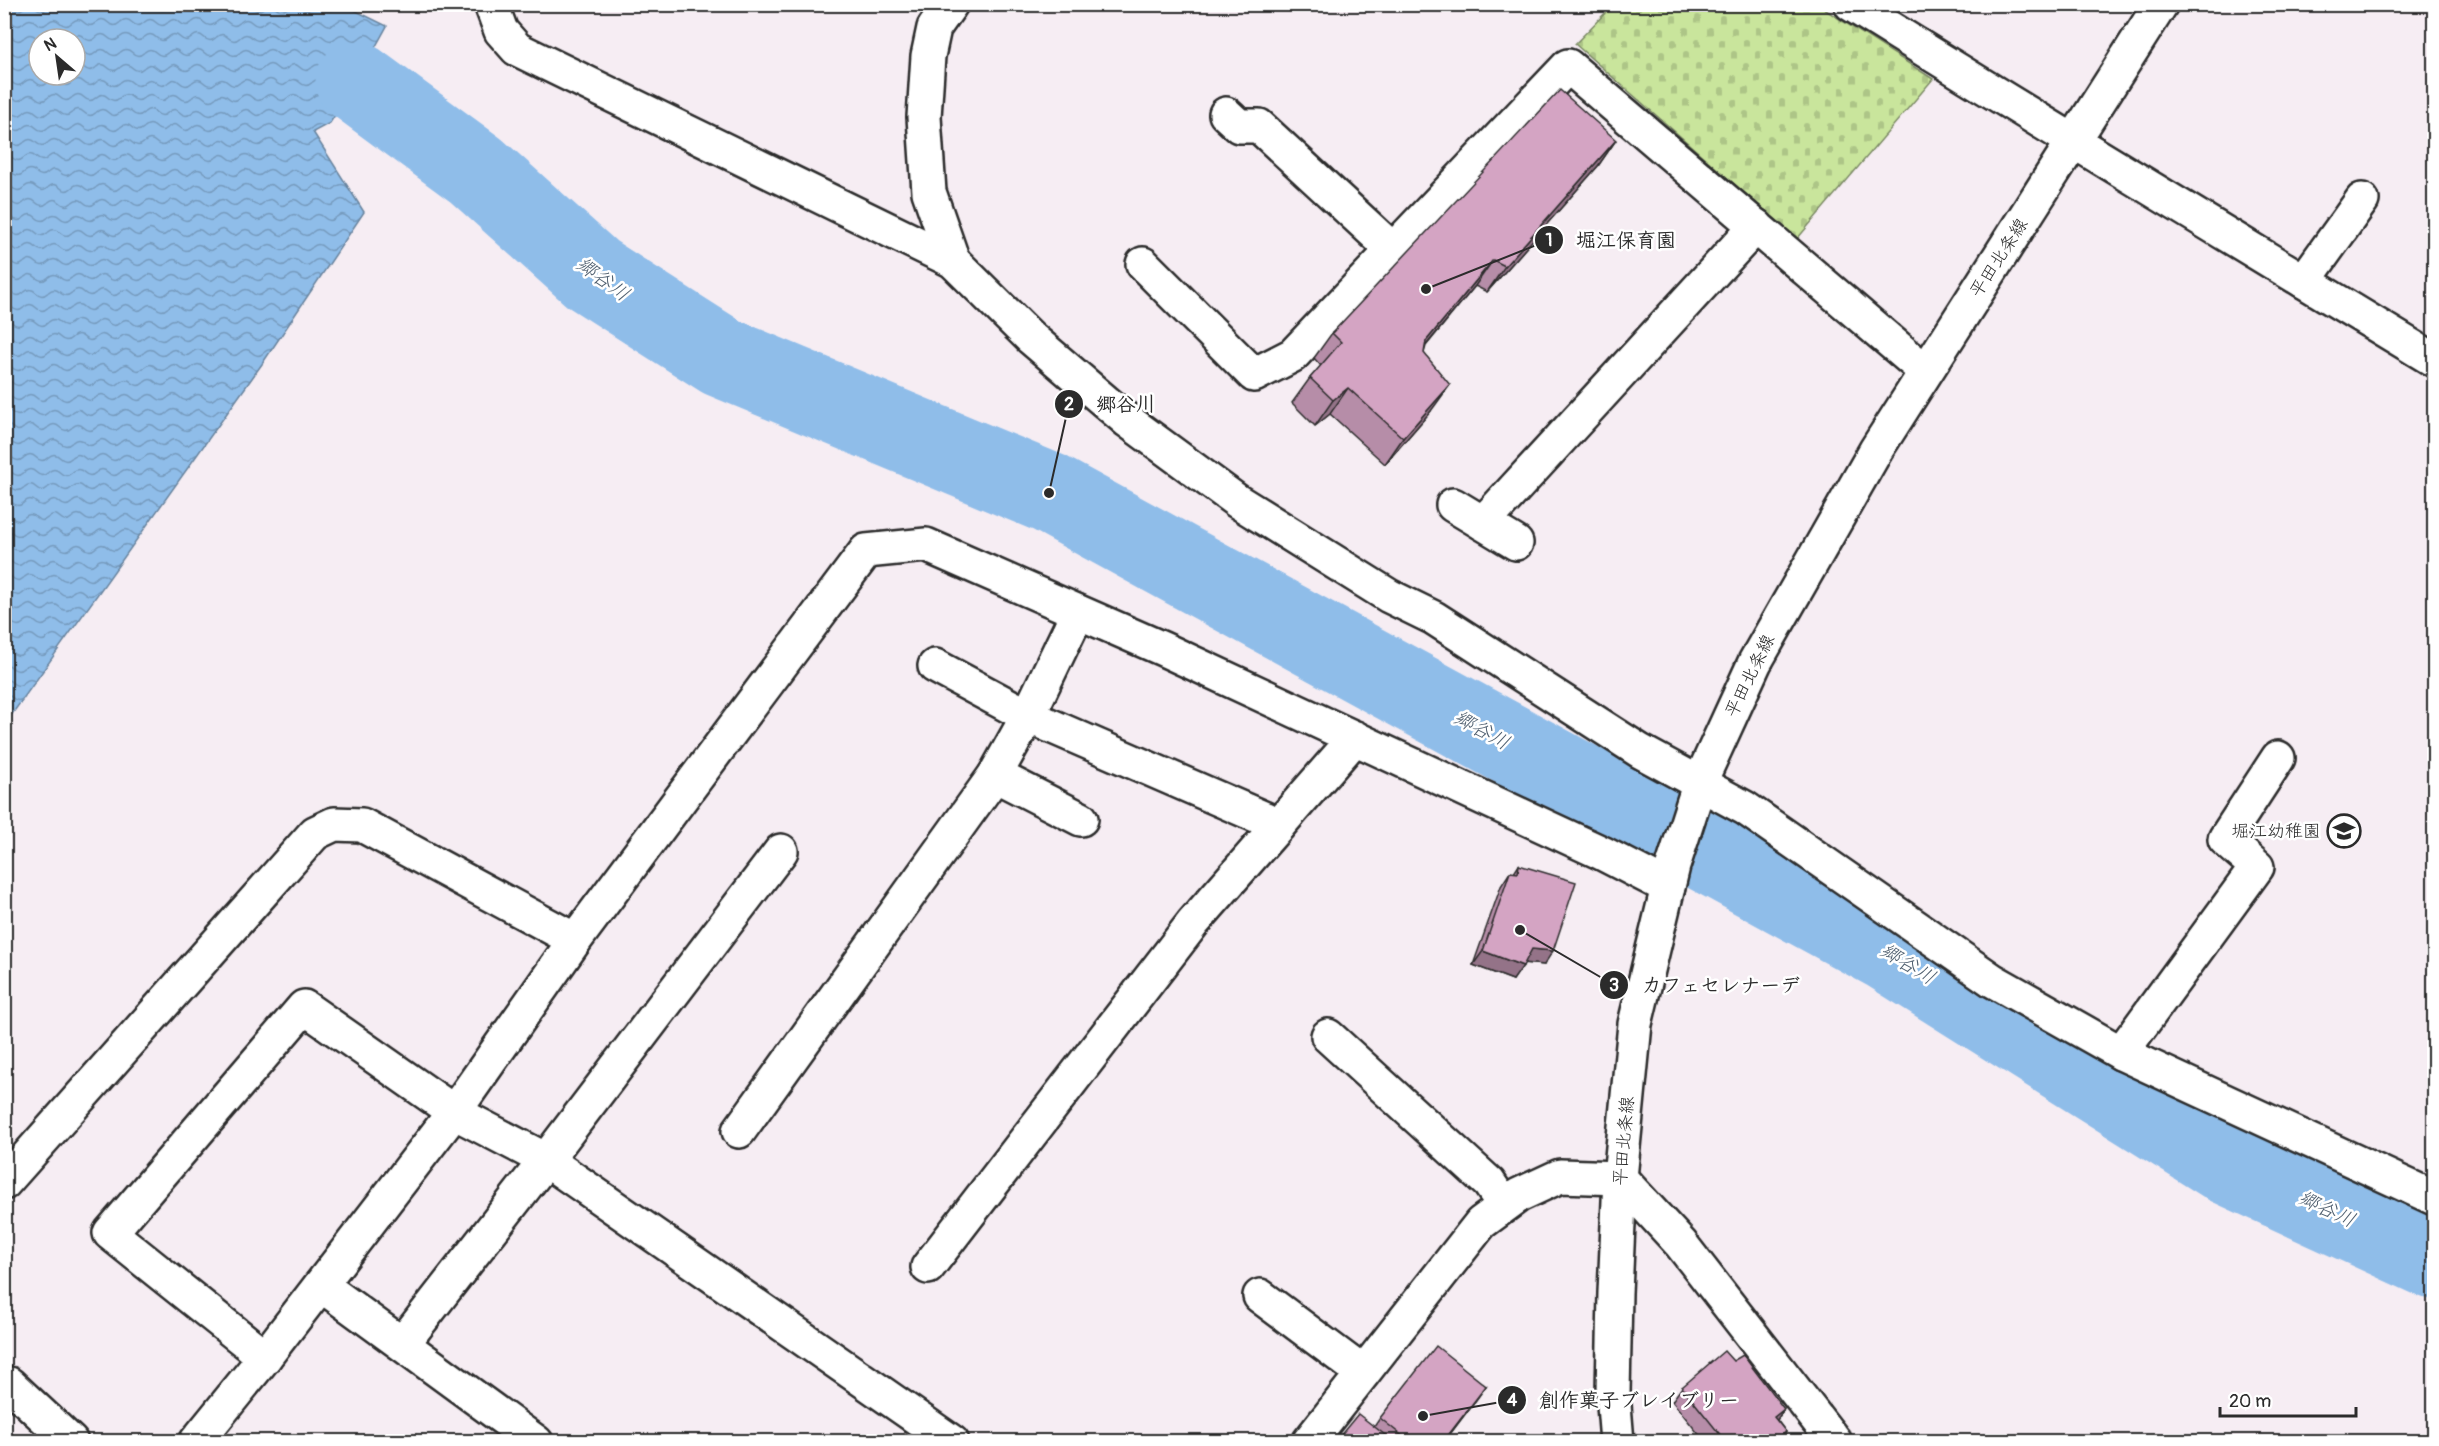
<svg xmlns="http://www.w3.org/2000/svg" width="2439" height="1446" font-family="Pangolin,'Klee One',sans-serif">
	<defs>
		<pattern id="cemetery-stones" width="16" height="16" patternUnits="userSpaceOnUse" patternTransform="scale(1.5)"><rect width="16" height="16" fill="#c9e59c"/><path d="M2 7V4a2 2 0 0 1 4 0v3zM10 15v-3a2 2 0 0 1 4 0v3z" fill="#adc587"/></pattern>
		<pattern id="water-waves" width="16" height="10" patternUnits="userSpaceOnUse" patternTransform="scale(1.5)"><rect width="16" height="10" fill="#8fbde9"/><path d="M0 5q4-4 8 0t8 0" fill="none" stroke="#759abd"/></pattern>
	</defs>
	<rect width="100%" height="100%" fill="#f6edf3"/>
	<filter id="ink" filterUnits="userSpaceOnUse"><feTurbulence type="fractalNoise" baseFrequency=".0167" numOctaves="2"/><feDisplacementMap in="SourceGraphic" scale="12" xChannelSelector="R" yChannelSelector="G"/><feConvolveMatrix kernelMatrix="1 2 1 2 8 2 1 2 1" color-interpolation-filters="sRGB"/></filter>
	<g filter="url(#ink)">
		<!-- cemetery -->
		<polygon fill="url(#cemetery-stones)" stroke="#7a8864" stroke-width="1.5" points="1613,5 1818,5 1933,79 1797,239 1575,44"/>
		<!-- water -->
		<path fill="url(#water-waves)" stroke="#67839d" stroke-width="1.5" fill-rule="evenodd" d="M5,4L344,5L387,26L356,82L330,123L313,132L364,212L262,364L5,724ZM39,39H75V75H39Z"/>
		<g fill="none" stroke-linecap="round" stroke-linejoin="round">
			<!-- river -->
			<polyline stroke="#8fbde9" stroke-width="81" points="356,82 476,170 592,274 722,357 1049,493 1888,951 2227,1164 2434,1259"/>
			<defs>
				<g id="minor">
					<polyline points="491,4 501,31 517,49 953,261 1031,338 1128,421 1237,501 1389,596 1434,618 1640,751 1745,808 1992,980 2121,1053 2434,1198"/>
					<polyline points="951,4 934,28 928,56 924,117 929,192 953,261"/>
					<path d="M1851,4C2044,125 2240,242 2434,360"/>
					<polyline points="1226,114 1239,126 1259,126 1393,250"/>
					<polyline points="1143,264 1254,375 1293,355 1568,66 1925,371"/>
					<polyline points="2304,281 2362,200"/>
					<polyline points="1453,505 1516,543"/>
					<polyline points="1483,523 1756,226"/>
					<polyline points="935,666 1028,716 1279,825"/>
					<polyline points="995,775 1081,819"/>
					<polyline points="1328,1036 1489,1183 1504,1205"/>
					<polyline points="2121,1053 2257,867 2225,839 2278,758"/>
					<polyline points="739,1131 995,775 1028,716 1078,612"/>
					<polyline points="4,1183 315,833 334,824 362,825 575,940 866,551 926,545 1163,649 1602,853 1668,887"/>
					<polyline points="928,1267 1193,923 1355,738"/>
					<polyline points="321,1285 536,1442"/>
					<polyline points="1260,1296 1363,1373"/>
					<polyline points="403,1343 546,1160 781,851"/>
					<polyline points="265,1357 110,1233 304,1007 454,1112 546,1160 952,1442"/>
					<polyline points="4,1389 9,1384 71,1442"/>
					<polyline points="196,1442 265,1357 454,1112 575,940"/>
					<polyline points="1309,1442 1481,1223 1519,1195 1560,1176 1620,1178 1681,1244 1835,1442"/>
				</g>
				<polyline id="secondary" points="1617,1442 1613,1393 1615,1293 1620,1178 1635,1024 1673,866 1700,782 1755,662 1876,450 2161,4"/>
			</defs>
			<!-- minor casing -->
			<use href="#minor" stroke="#2b2b2b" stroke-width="38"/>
			<!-- secondary casing -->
			<use href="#secondary" stroke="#2b2b2b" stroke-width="38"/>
			<!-- minor -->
			<use href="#minor" stroke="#fff" stroke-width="33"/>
			<!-- secondary -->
			<use href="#secondary" stroke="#fff" stroke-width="33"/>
		</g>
		<!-- wall -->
		<g fill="#b68da8" stroke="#2b2b2b" stroke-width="1.5">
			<polygon points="1616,140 1598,166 1487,292 1475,286 1426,346 1424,353 1431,411 1385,464 1330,414 1315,426 1292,403 1310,378 1321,366 1314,358 1332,333"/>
			<polygon points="1519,865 1544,965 1524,963 1513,980 1473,965 1501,886 1510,872 1514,873"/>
			<polygon points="1733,1361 1784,1409 1777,1420 1786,1432 1779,1442 1705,1442 1672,1401 1682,1387"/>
			<polygon points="1486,1386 1444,1442 1335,1442 1374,1427 1380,1418"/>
		</g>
		<!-- shaded-wall -->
		<g fill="#947388" stroke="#2b2b2b" stroke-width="1.5">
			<polygon points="1616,140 1598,166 1487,292 1505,266"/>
			<polygon points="1493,260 1475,286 1408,367 1426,341"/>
			<polygon points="1450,385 1431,411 1385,464 1403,438"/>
			<polygon points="1348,388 1330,414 1315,426 1333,400"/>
			<polygon points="1532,949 1553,951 1544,965 1522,963"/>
			<polygon points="1483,951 1523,966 1513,980 1473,965"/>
			<polygon points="1486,1386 1476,1400 1444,1442 1443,1442"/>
			<polygon points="1784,1409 1775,1423 1774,1417"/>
			<polygon points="1786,1432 1779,1442 1773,1442"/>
		</g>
		<!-- building -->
		<g fill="#d4a4c3" stroke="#2b2b2b" stroke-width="1.5">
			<polygon points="1560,90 1616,140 1505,266 1493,260 1426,341 1424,353 1450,385 1403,438 1348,388 1333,400 1310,378 1341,342 1332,333"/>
			<polygon points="1519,865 1576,882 1553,951 1532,949 1523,966 1483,951 1510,872 1518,873"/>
			<polygon points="1436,1346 1486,1386 1443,1442 1410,1442 1380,1418"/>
			<polygon points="1724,1351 1733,1361 1743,1355 1784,1409 1774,1417 1786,1432 1773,1442 1726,1442 1682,1387"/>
			<polygon points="1358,1414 1394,1442 1335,1442"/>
		</g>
	</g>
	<!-- icons -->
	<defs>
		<symbol id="school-ring" viewBox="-11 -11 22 22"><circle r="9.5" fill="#fff" stroke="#2b2b2b" stroke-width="1.5"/><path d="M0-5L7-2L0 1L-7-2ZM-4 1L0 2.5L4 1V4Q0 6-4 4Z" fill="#2b2b2b"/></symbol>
	</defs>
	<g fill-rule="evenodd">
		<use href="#school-ring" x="2325" y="812" width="38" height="38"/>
	</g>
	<g text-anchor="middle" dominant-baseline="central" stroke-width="5" stroke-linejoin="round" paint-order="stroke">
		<!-- street labels -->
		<g font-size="18" fill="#2b2b2b" stroke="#fff">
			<text transform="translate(1999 258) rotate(-57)">平田北条線</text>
			<text transform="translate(1750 676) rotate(-64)">平田北条線</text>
			<text transform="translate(1624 1141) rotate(-85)">平田北条線</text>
		</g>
		<!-- poi labels -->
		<g font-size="18" fill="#2b2b2b" stroke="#fff" text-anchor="end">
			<text x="2321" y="831">堀江幼稚園</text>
		</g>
		<!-- water labels -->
		<g font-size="20" font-style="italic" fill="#4e5e6e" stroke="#fff">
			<text transform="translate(603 279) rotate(36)">郷谷川</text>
			<text transform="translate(1482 730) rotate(29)">郷谷川</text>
			<text transform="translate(1908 964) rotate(31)">郷谷川</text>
			<text transform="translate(2327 1209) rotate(25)">郷谷川</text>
		</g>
	</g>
	<!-- callouts -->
	<path fill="none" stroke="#2b2b2b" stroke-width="2" d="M1426 289L1549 240M1049 493L1069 404M1520 930L1614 985M1423 1416L1512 1400"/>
	<g fill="#2b2b2b" stroke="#fff" stroke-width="2">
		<circle cx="1426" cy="289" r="6"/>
		<circle cx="1049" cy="493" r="6"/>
		<circle cx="1520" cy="930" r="6"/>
		<circle cx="1423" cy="1416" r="6"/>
		<circle cx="1549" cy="240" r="15"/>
		<circle cx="1069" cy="404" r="15"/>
		<circle cx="1614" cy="985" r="15"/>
		<circle cx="1512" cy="1400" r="15"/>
	</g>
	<g font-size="18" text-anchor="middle" font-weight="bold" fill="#fff">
		<text x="1549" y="246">1</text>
		<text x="1069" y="410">2</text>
		<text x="1614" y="991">3</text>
		<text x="1512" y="1406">4</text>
	</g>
	<g font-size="20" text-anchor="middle" font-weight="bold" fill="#2b2b2b" stroke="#fff" stroke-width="5" stroke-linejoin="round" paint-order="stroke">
		<text x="1626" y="247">堀江保育園</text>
		<text x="1126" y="411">郷谷川</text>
		<text x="1721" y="992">カフェセレナーデ</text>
		<text x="1639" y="1407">創作菓子ブレイブリー</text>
	</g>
	<!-- margin -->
	<rect width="2439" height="1446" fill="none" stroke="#fff" stroke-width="24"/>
	<rect x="12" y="12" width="2415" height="1422" fill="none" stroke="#2b2b2b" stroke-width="2" filter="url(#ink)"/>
	<!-- north arrow -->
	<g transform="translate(57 57) rotate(331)"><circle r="28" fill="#ffffff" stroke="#aaaaaa" stroke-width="1.5"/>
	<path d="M0-4.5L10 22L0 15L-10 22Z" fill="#2b2b2b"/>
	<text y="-9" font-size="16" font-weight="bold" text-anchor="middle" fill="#2b2b2b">N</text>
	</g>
	<!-- scale -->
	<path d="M2220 1407v9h136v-9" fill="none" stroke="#2b2b2b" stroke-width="3"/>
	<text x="2229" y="1407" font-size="18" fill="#2b2b2b" stroke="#ffffff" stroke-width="4.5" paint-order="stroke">20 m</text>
</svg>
